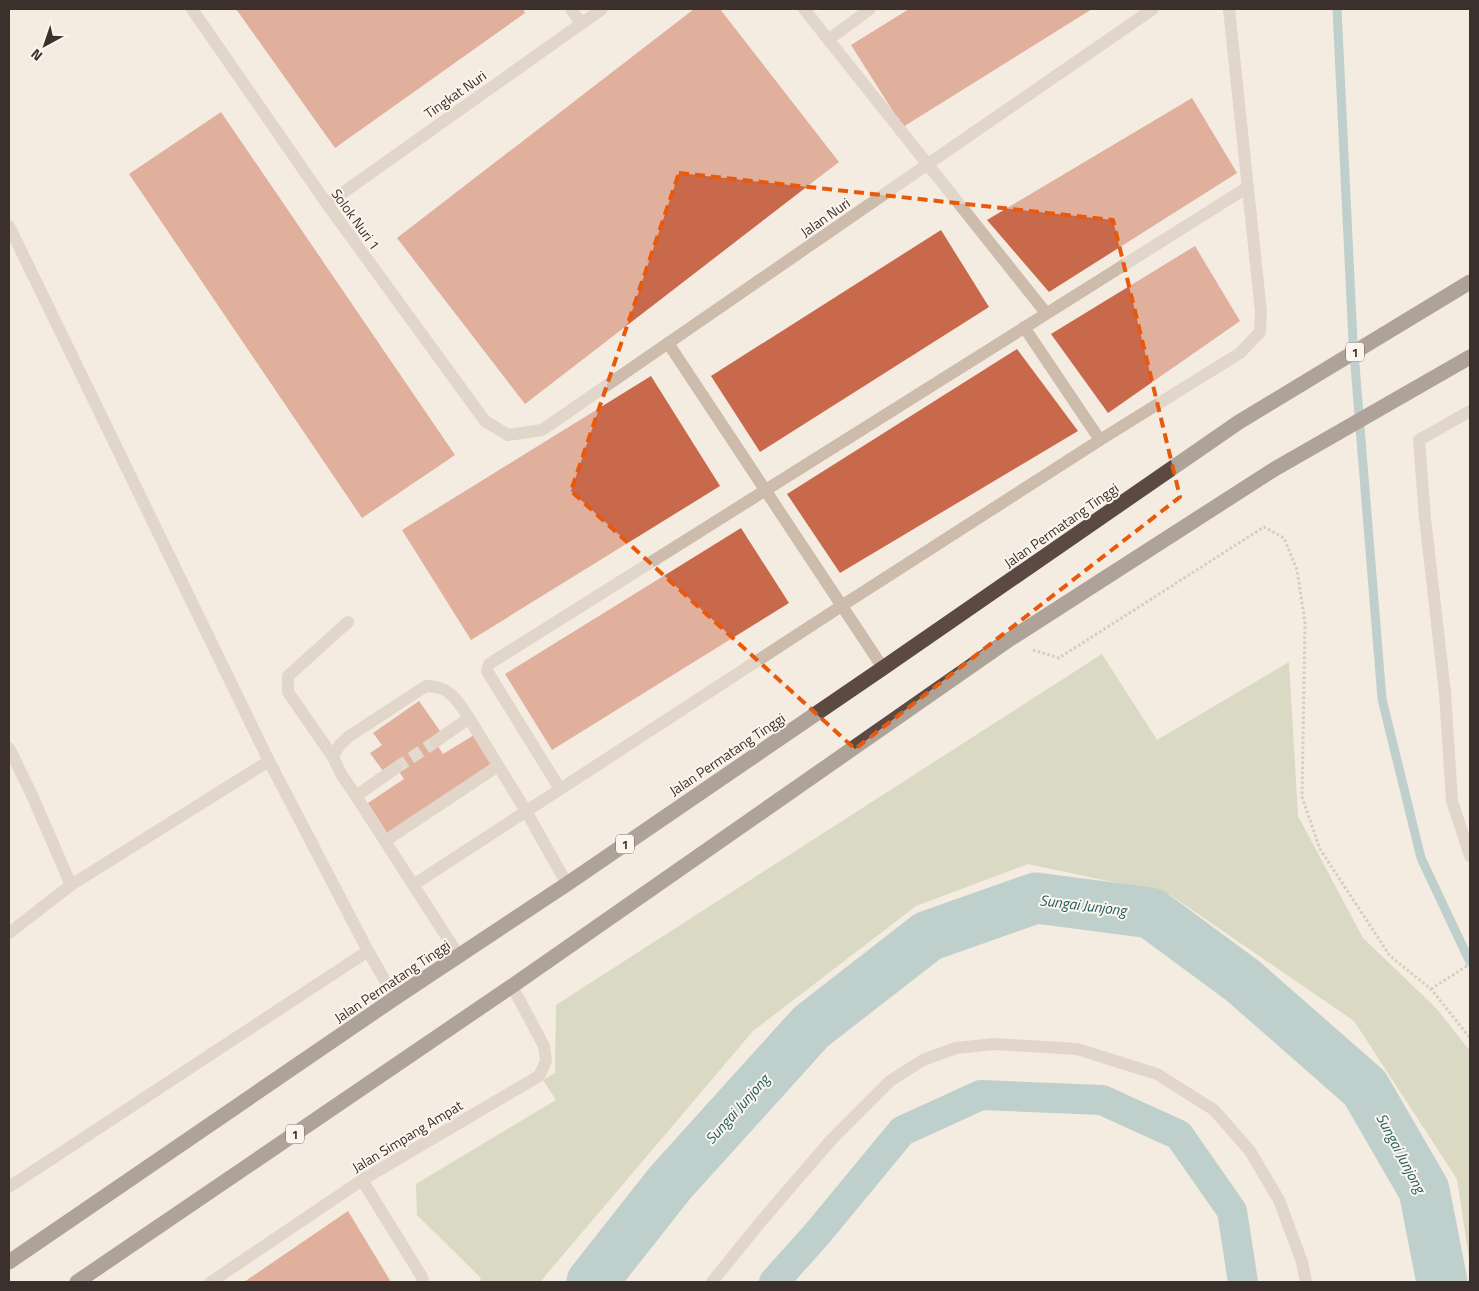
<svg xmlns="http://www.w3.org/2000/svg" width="1479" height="1291" font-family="'Titillium Web',sans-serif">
	<rect width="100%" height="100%" fill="#f4ebe1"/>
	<!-- green -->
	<polygon fill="#b8c4a0" points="1102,654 1157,740 1289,662 1298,816 1363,938 1436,1008 1470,1051 1470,1265 1457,1179 1354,1021 1169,894 1028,864 916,906 753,1031 540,1282 479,1282 481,1278 417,1215 416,1184 556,1100 543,1080 555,1073 556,1005"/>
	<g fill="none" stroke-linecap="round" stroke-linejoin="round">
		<!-- stream -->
		<polyline stroke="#7fb0b2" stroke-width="9" points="1337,9 1353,341 1382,699 1421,858 1470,962"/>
		<!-- canal -->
		<polyline stroke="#7fb0b2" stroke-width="30" points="774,1282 817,1234 902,1131 981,1095 1102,1100 1179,1135 1232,1211 1243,1282"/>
		<!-- river -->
		<polyline stroke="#7fb0b2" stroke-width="51" points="592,1282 670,1183 811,1027 928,936 1036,898 1151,913 1243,981 1365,1088 1424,1190 1442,1282"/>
	</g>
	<!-- building -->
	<g fill="#c8694b">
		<polygon points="236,9 523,9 525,13 335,148"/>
		<polygon points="694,9 720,9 839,162 525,404 397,238"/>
		<polygon points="909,9 1092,9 903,127 851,45"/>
		<polygon points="1192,98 1237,173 1049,292 987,220"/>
		<polygon points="221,112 455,455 362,518 129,174"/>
		<polygon points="941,230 989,307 760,452 711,376"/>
		<polygon points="1195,246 1240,321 1108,413 1051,334"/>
		<polygon points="1017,349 1078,431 840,573 787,494"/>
		<polygon points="651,376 720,486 471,640 402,530"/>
		<polygon points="741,528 789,603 552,750 505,674"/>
		<polygon points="419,701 440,731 432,737 443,754 474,735 493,763 387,833 368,803 404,779 393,763 383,771 370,753 382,745 373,733"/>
		<polygon points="348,1211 391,1282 244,1282"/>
	</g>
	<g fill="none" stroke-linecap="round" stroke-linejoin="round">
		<!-- minor-tunnel -->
		<polyline stroke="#cfc6bd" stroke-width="12" stroke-dasharray="12 6" stroke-linecap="butt" points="396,768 435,742"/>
		<!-- path -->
		<g stroke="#b9a596" stroke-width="3" stroke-dasharray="2.5 2.5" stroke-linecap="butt">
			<polyline points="1033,650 1059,658 1264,527 1284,538 1297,570 1305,623 1302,797 1320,849 1390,956 1431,989 1470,1038"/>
			<polyline points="1431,989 1470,964"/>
		</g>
		<!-- minor -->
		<g stroke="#cdbbac" stroke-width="12">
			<polyline points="192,9 327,204 485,421 508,435 542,430 1153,9"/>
			<polyline points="571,9 581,23"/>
			<polyline points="804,9 1046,313"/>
			<polyline points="828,40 870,9"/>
			<polyline points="327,204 602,9"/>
			<polyline points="9,226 269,761 368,951 395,998"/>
			<polyline points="1024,327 1100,440"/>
			<polyline points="668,343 883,668"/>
			<polyline points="1470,411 1419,440 1425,518 1445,693 1452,801 1470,856"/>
			<polyline points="435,742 469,718 526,811 567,884"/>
			<polyline points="9,748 31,793 71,885"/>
			<polyline points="333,757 288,692 288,676 348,622"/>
			<polyline points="396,768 356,796 459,956"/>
			<polyline points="560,789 487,671 489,664 1248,187"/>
			<path d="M356,796L341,774L333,757L339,746L348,737L426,686C450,686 457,700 469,718"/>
			<polyline points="385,841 498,766"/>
			<polyline points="413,885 843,605 1100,440 1240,353 1260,332 1261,312 1229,9"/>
			<polyline points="9,933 71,885 269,761"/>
			<polyline points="362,1180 422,1277 423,1282"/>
			<polyline points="9,1187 368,951"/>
			<polyline points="211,1282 362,1180 539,1076 546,1061 544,1046 512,986"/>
			<polyline points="712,1282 763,1219 832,1139 890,1081 923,1060 956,1048 995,1044 1077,1049 1157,1074 1214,1110 1250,1151 1279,1200 1302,1262 1306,1282"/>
		</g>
		<!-- highway -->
		<g stroke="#5c4a42" stroke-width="15">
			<polyline points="9,1262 395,998 567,884 883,668 1239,422 1470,282"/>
			<polyline points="77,1282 512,986 1007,641 1273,470 1470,357"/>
		</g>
	</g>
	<!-- marked area -->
	<path d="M0 0H1479V1291H0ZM679,173L1113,220L1180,497L855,749L571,491Z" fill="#f4ebe1" fill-opacity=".55" fill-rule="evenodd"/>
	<path fill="none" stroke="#e8590c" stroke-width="4" stroke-dasharray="10 6" stroke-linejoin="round" d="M679,173L1113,220L1180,497L855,749L571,491Z"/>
	<g text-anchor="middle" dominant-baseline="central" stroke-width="4" stroke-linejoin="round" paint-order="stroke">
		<!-- shield labels -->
		<g fill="#fbf5ee" stroke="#756b66" stroke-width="1">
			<rect x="1346" y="342.5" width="18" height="19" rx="4"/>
			<rect x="616" y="834.5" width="18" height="19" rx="4"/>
			<rect x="286" y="1124.5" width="18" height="19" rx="4"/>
		</g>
		<g font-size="12" font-weight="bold" fill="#3b302b">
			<text x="1355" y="352">1</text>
			<text x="625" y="844">1</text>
			<text x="295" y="1134">1</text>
		</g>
		<!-- street labels -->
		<g font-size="14" fill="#3b302b" stroke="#fbf5ee">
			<text transform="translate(455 94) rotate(-35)">Tingkat Nuri</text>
			<text transform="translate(825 217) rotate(-35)">Jalan Nuri</text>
			<text transform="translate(356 219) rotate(54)">Solok Nuri 1</text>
			<text transform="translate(1061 525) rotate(-35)">Jalan Permatang Tinggi</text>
			<text transform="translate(727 754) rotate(-34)">Jalan Permatang Tinggi</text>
			<text transform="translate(392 981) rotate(-34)">Jalan Permatang Tinggi</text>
			<text transform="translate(407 1136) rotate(-31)">Jalan Simpang Ampat</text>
		</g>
		<!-- water labels -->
		<g font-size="15" font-style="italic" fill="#1f5a5e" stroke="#fbf5ee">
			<text transform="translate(1083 905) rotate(7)">Sungai Junjong</text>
			<text transform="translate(737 1109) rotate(-48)">Sungai Junjong</text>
			<text transform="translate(1401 1153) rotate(62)">Sungai Junjong</text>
		</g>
	</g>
	<!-- border -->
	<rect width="1479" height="1291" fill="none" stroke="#3b302b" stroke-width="20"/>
	<!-- north arrow -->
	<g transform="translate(45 45) rotate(220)" stroke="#fbf5ee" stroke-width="4" paint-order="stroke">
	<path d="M0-4L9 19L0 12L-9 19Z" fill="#3b302b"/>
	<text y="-8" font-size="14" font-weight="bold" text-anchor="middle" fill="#3b302b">N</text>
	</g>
</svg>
